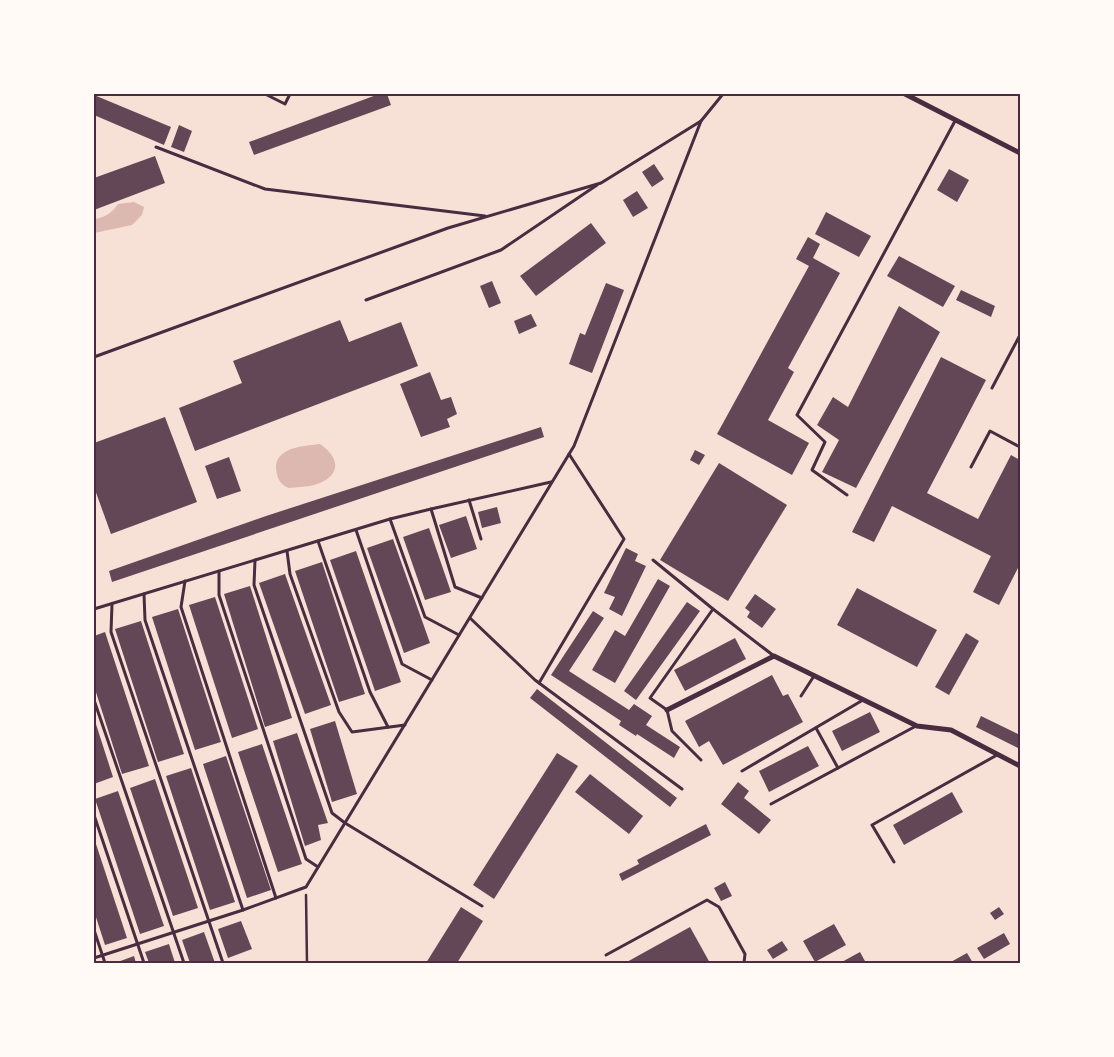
<svg xmlns="http://www.w3.org/2000/svg" width="1114" height="1057" font-family="Arial,sans-serif">
	<rect width="100%" height="100%" fill="#f7e1d7"/>
	<!-- water -->
	<g fill="#dcb8b0">
		<path d="M134,202L144,207L142,215L132,225L94,233V219C104,218 112,213 118,204Z"/>
		<path d="M320,444C351,466 330,486 300,487C297,487 292,488 289,488C282,486 278,480 277,474C276,468 275,465 278,459C286,446 306,446 320,444Z"/>
	</g>
	<!-- building -->
	<g fill="#644757">
		<polygon points="379,94 387,94 391,105 254,155 249,142"/>
		<polygon points="94,95 171,127 164,145 94,115"/>
		<polygon points="179,125 192,131 184,152 171,147"/>
		<polygon points="155,156 165,183 94,210 94,178"/>
		<polygon points="654,164 664,179 652,187 642,172"/>
		<polygon points="949,169 969,180 957,202 937,190"/>
		<polygon points="637,191 648,208 633,217 623,200"/>
		<polygon points="826,212 871,236 859,257 815,234"/>
		<polygon points="591,223 606,243 536,296 520,276"/>
		<polygon points="808,237 820,244 813,258 840,273 788,368 794,372 768,420 809,443 792,475 717,434 809,266 796,259"/>
		<polygon points="899,256 955,286 943,307 887,276"/>
		<polygon points="492,281 501,303 489,308 480,286"/>
		<polygon points="606,283 624,290 592,373 569,364 580,333 585,335"/>
		<polygon points="961,290 995,306 991,317 956,300"/>
		<polygon points="899,306 940,332 856,488 822,472 839,440 817,425 833,397 848,407"/>
		<polygon points="531,314 537,326 519,334 514,321"/>
		<polygon points="340,320 349,342 401,322 418,366 195,451 179,408 242,383 233,361"/>
		<polygon points="941,357 986,380 927,493 978,519 1011,455 1020,460 1020,564 999,605 973,592 991,556 892,506 874,542 852,532"/>
		<polygon points="430,372 441,400 451,397 457,414 447,419 450,427 421,437 400,384"/>
		<polygon points="165,417 197,502 111,534 94,487 94,443"/>
		<polygon points="541,427 544,437 112,582 109,571 266,516"/>
		<polygon points="695,450 705,455 699,465 690,460"/>
		<polygon points="229,457 241,491 217,499 205,466"/>
		<polygon points="719,463 787,505 728,601 660,560"/>
		<polygon points="497,507 501,523 482,528 478,512"/>
		<polygon points="466,516 477,549 451,558 439,525"/>
		<polygon points="429,528 451,592 425,600 403,537"/>
		<polygon points="393,539 430,643 404,653 367,548"/>
		<polygon points="626,548 638,554 635,561 646,566 622,616 609,609 615,597 604,593"/>
		<polygon points="356,551 401,682 375,691 330,560"/>
		<polygon points="322,562 365,694 339,702 295,571"/>
		<polygon points="285,574 331,705 305,714 259,583"/>
		<polygon points="658,579 670,586 615,683 592,670 615,630 625,636"/>
		<polygon points="250,586 292,718 265,727 224,594"/>
		<polygon points="857,588 937,630 917,667 837,625"/>
		<polygon points="755,594 776,609 762,628 747,617 750,612 745,608"/>
		<polygon points="215,597 258,729 232,738 189,605"/>
		<polygon points="687,602 700,611 636,700 624,691"/>
		<polygon points="178,609 221,742 195,750 152,617"/>
		<polygon points="593,611 604,618 569,671 629,710 634,704 652,716 646,725 680,747 674,758 637,734 636,736 619,725 621,721 551,675"/>
		<polygon points="141,621 184,754 158,762 115,629"/>
		<polygon points="105,632 149,766 122,774 94,686 94,636"/>
		<polygon points="966,633 979,641 949,695 935,687"/>
		<polygon points="735,638 746,659 685,691 674,670"/>
		<polygon points="772,675 783,696 788,694 803,722 723,765 709,741 699,747 685,721"/>
		<polygon points="537,689 677,798 670,807 530,698"/>
		<polygon points="870,712 880,732 842,751 832,731"/>
		<polygon points="981,716 1020,735 1020,749 976,727"/>
		<polygon points="94,718 113,777 94,784"/>
		<polygon points="335,721 357,794 332,802 310,729"/>
		<polygon points="297,733 328,823 318,825 321,840 305,846 273,741"/>
		<polygon points="262,744 302,864 278,872 238,752"/>
		<polygon points="808,746 819,766 769,792 759,771"/>
		<polygon points="557,753 578,766 494,899 473,885"/>
		<polygon points="226,756 271,890 247,898 203,764"/>
		<polygon points="191,768 235,902 210,910 166,776"/>
		<polygon points="590,774 643,816 629,834 575,792"/>
		<polygon points="155,779 198,908 173,916 130,788"/>
		<polygon points="738,782 749,791 744,798 771,820 759,834 721,804"/>
		<polygon points="118,791 164,926 140,934 95,799"/>
		<polygon points="952,792 963,812 904,845 893,825"/>
		<polygon points="706,824 711,835 622,881 619,874 639,864 637,860"/>
		<polygon points="94,838 127,938 105,945 94,911"/>
		<polygon points="725,882 732,896 721,901 714,888"/>
		<polygon points="461,907 483,921 457,963 426,963"/>
		<polygon points="999,907 1004,914 995,920 990,913"/>
		<polygon points="241,921 252,949 228,958 218,929"/>
		<polygon points="834,924 846,945 815,962 803,941"/>
		<polygon points="690,927 710,963 625,963"/>
		<polygon points="204,932 215,963 190,963 182,940"/>
		<polygon points="1004,933 1010,944 984,959 977,948"/>
		<polygon points="782,941 788,950 773,959 767,950"/>
		<polygon points="169,944 175,963 149,963 145,952"/>
		<polygon points="860,952 866,963 840,963"/>
		<polygon points="967,953 973,963 949,963"/>
		<polygon points="134,956 136,963 115,963"/>
	</g>
	<g fill="none" stroke-linecap="round" stroke-linejoin="round">
		<!-- path -->
		<polyline stroke="#4a2c40" stroke-width="2.5" points="306,895 307,963"/>
		<!-- service -->
		<g stroke="#4a2c40" stroke-width="3">
			<polyline points="265,94 285,104 290,94"/>
			<polyline points="156,147 265,189 485,216"/>
			<polyline points="366,300 501,250 597,185"/>
			<polyline points="94,357 448,228 601,183 701,121"/>
			<polyline points="992,388 1020,335"/>
			<polyline points="971,467 990,431 1020,447"/>
			<polyline points="847,495 812,470 825,442 797,415 955,121"/>
			<polyline points="469,500 481,539"/>
			<polyline points="431,509 455,587 482,598"/>
			<polyline points="390,519 425,617 459,635"/>
			<polyline points="356,530 402,664 432,680"/>
			<polyline points="318,541 370,692 388,727"/>
			<polyline points="287,551 290,574 339,712 352,732 405,725"/>
			<polyline points="255,560 254,585 332,813 345,823 482,906"/>
			<polyline points="653,560 713,609 774,656"/>
			<polyline points="219,571 219,595 306,859 318,867"/>
			<polyline points="185,581 181,607 276,898"/>
			<polyline points="144,594 145,620 243,910"/>
			<polyline points="112,604 111,632 223,963"/>
			<polyline points="94,609 390,519 431,509 551,482"/>
			<polyline points="470,618 535,680 682,789"/>
			<polyline points="539,683 624,539 569,454"/>
			<polyline points="801,696 814,676"/>
			<polyline points="94,700 184,963"/>
			<polyline points="816,728 838,768"/>
			<polyline points="701,760 672,731 667,710 650,698 713,609"/>
			<polyline points="742,771 863,700"/>
			<polyline points="771,804 916,726"/>
			<polyline points="94,815 144,963"/>
			<polyline points="894,862 872,825 997,755"/>
			<polyline points="94,930 105,963"/>
			<polyline points="606,955 707,900 719,907 745,954 744,963"/>
			<polyline points="94,958 243,910 306,887 574,446 701,121 723,94"/>
		</g>
		<!-- minor -->
		<g stroke="#4a2c40" stroke-width="5">
			<polyline points="905,94 1020,153"/>
			<polyline points="667,710 774,656 917,726 951,730 1020,766"/>
		</g>
	</g>
	<!-- border -->
	<rect width="1114" height="1057" fill="none" stroke="#fffaf5" stroke-width="190"/>
	<rect x="95" y="95" width="924" height="867" fill="none" stroke="#4a2c40" stroke-width="2"/>
</svg>
